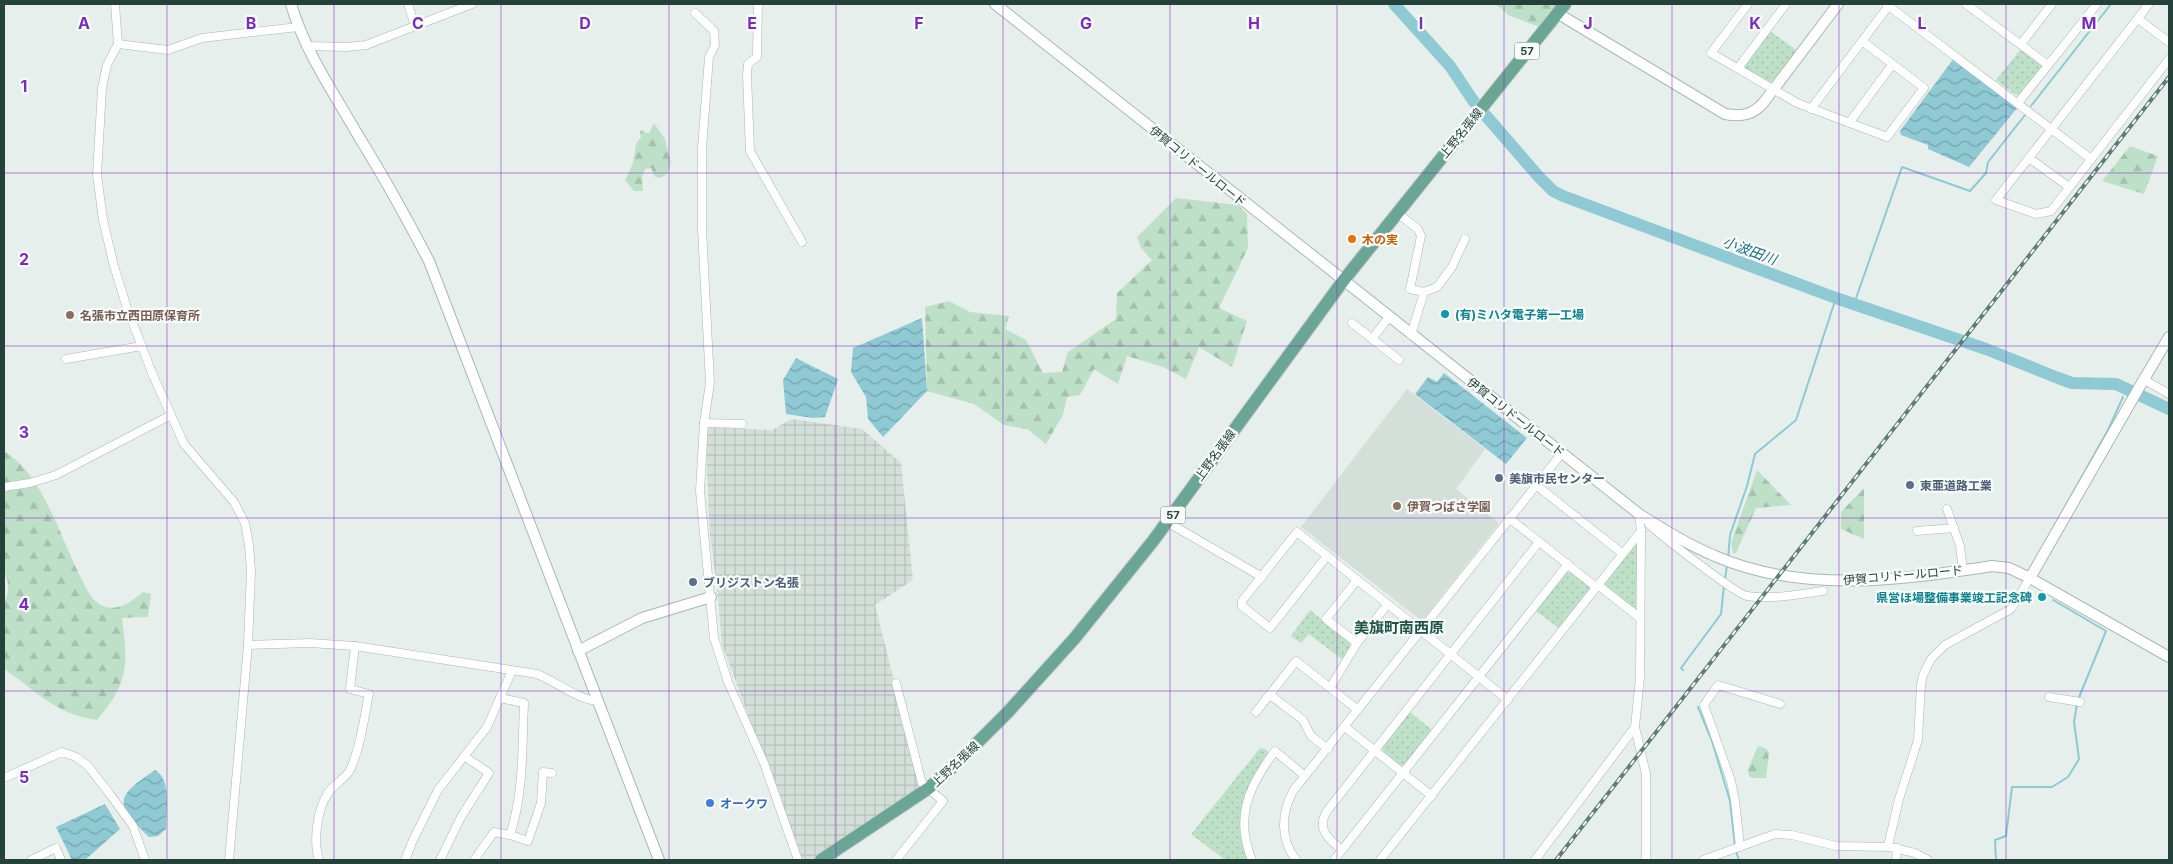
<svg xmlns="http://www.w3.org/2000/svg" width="2173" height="864" font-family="Inter,'Noto Sans JP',sans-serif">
	<defs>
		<pattern id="industrial-grid" width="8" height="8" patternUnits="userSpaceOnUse" patternTransform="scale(1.25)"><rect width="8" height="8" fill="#d4dfda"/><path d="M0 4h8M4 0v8" fill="none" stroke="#b6c1bc"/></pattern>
		<pattern id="forest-firs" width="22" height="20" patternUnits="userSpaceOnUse" patternTransform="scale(1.25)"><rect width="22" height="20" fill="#bfe0c8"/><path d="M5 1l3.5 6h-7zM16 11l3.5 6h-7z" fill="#a4c1ad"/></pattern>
		<pattern id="park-dots" width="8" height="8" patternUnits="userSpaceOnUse" patternTransform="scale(1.25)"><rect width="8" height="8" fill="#bfe0c8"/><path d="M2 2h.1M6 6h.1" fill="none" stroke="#a4c1ad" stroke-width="1.8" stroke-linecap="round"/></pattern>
		<pattern id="water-waves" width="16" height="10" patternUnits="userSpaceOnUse" patternTransform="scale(1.25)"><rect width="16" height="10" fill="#8ec9d4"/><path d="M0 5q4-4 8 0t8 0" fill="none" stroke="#74a5ad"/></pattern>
	</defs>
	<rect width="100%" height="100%" fill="#e6efeb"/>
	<!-- built -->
	<polygon fill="#d4dfda" points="1407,389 1485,449 1456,489 1499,523 1422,621 1301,527"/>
	<!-- industrial -->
	<polygon fill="url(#industrial-grid)" points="792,419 862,429 901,463 913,580 875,605 920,784 916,790 811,860 801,860 722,644 717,587 710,534 706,452 708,427 772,430"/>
	<!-- forest -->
	<g fill="url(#forest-firs)">
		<polygon points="1495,4 1560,4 1540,27 1510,16"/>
		<polygon points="654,123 665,139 671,163 667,174 660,178 655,177 651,168 645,169 642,177 643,191 634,191 625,180 633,163 636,144 641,137 640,131 644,130 645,133 649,133"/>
		<polygon points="2130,146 2158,156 2144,194 2102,181"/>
		<polygon points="1176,198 1238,205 1247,214 1248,248 1219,308 1247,321 1232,367 1199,347 1186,379 1163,367 1127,356 1118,384 1094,369 1080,395 1067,397 1063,415 1046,444 1027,429 1004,425 974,404 927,391 925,307 949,301 970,312 1009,316 1005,329 1026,340 1043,373 1062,372 1068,352 1116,319 1117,293 1152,260 1141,248 1137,237"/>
		<path d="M4,451C43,475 60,536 80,576C85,585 90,598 99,604C114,614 132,602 143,592L151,594L148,617L122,618C128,665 129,683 97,720C57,715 36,691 4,669V602C10,592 9,581 4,571Z"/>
		<polygon points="1757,470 1791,505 1756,508 1736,553 1733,553 1731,543"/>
		<polygon points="1864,488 1864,539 1841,529 1841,512"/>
		<polygon points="1758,746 1765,748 1769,752 1766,778 1752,778 1749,776 1748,769"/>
	</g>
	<!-- park -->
	<g fill="url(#park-dots)">
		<polygon points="1770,31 1796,50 1772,81 1769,82 1746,69 1745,63"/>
		<polygon points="2021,49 2042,64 2042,68 2020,95 2016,95 1996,80"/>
		<polygon points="1634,545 1638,545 1638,610 1635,612 1604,587 1605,582"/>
		<polygon points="1567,572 1572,572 1590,586 1589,590 1560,629 1536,611"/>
		<polygon points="1310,610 1350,643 1350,648 1343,660 1309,634 1301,643 1291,636"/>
		<polygon points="1410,712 1432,730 1405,765 1400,765 1383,751 1382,747"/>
		<path d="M1260,748L1267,750L1268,755C1237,797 1241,811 1249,860H1225L1192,835V833Z"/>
	</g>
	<!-- water -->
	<g fill="url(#water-waves)">
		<polygon points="1954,58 2018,107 1969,167 1928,149 1928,145 1901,135 1900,131"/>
		<polygon points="922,318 927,391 883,437 868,419 866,397 851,372 853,348"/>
		<polygon points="796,358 838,379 825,417 813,418 786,414 783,380"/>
		<polygon points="1444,373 1527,438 1506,464 1415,394 1428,377 1437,382"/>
		<path d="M155,770C172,779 166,812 166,829L158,836L149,837C113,801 116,797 155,770Z"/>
		<polygon points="105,804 120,829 85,860 72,860 56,827"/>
	</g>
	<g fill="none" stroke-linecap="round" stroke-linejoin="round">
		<!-- stream -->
		<g stroke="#8ec9d4" stroke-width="2">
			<polyline points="2031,106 2111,4"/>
			<polyline points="1854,304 1902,167 1970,191 1986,173 1988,162 2025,115"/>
			<polyline points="2052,530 2108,430 2123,397"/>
			<polyline points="1728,558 1730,535 1747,486 1755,454 1796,420 1836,298"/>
			<polyline points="1725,580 1727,565"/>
			<polyline points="2053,600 2106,631 2078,700"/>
			<polyline points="1683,670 1681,668 1721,614 1724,585"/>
			<polyline points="1698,707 1712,741 1730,801 1735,846"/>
			<polyline points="1736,851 1739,860"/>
			<polyline points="1996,860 1995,840 2006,836 2012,787 2052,787 2068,777 2079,759 2074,722 2077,704"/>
		</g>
		<!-- river -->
		<polyline stroke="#8ec9d4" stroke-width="12" points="1394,4 1450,66 1474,102 1539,177 1553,191 1563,196 1836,298 1986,349 2058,378 2072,383 2116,384 2169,409"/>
		<defs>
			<g id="minor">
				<polyline points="115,4 118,44 107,65 102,88 97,175 103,220 114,266 127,308 152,373 184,444 234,502 245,523 249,545 251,570 248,645 229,860"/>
				<polyline points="408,4 415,26"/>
				<polyline points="758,4 757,57 748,64 747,75 750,151 802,242"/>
				<polyline points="1748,4 1711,53 1797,103 1887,137 1924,88 1862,41"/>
				<polyline points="1886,4 2091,159"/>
				<polyline points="1966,4 2048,65"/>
				<polyline points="2149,4 1996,200 2036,214 2051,211 2169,59"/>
				<polyline points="695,13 714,31 715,45 709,57 702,148 702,229 710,383 704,423 700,491 714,638 728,682 764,763 798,860"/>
				<polyline points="2138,19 2169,42"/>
				<polyline points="118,44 168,50 202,38 298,27"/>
				<polyline points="2021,44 2052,4"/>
				<polyline points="306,46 347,47 366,45 472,4"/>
				<polyline points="1738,68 1786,4"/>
				<polyline points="2018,103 2097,4"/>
				<polyline points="1811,109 1890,4"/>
				<polyline points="1849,123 1892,65"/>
				<polyline points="2029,158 2069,187"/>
				<polyline points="1397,213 1418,229 1421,236 1410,289 1424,292 1411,335"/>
				<polyline points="1424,292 1437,287 1452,267 1465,239"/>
				<polyline points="1352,323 1399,360"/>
				<polyline points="1372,339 1389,317"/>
				<polyline points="66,359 142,346"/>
				<polyline points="2143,379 2169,394"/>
				<polyline points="704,423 742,424"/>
				<polyline points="1536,485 1623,554"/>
				<polyline points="4,487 30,483 56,475 171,415"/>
				<polyline points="1947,509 1960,546 1963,570"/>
				<polyline points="1641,516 1639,514 1641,531 1640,677 1635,727 1646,774 1646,860"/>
				<polyline points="1509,518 1596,587"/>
				<polyline points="1167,522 1262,577"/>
				<path d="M1649,524C1660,535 1736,594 1747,596C1771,600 1799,594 1823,591"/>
				<polyline points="1917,531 1954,528"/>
				<polyline points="1327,556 1270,628 1242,606 1242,601 1297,532 1508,700"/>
				<polyline points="1598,585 1640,618"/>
				<polyline points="1357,643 1326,619 1357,580"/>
				<path d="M248,645L310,643L355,646L537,674C555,681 580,701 598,701"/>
				<polyline points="896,683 922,783 943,801 896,860"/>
				<polyline points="1270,695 1303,720 1311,736 1328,749"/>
				<polyline points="2049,697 2080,702"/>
				<path d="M500,698L524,703C522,747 524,793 510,835L528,841L541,803L543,772L552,773"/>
				<polyline points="1358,710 1330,688 1357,643 1387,605"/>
				<polyline points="1256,712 1296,661 1330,688"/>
				<polyline points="1345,727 1432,796"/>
				<polyline points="4,778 62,752 76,757 88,766 109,793 133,826 145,860"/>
				<polyline points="1888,846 1899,799 1918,740 1921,685 1923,675 1931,659 1945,645 2011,609 2030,578"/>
				<polyline points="1740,847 1735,801 1731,781 1704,705 1718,685 1780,704"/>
				<path d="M1342,850C1328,839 1316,829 1327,811L1539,542"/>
				<polyline points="31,860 56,848 61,860"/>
				<path d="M319,860C313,841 317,810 328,793C334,784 347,778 351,768C361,745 364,718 369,694L350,689L355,646"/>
				<polyline points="405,860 413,840 438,790 487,727 512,671"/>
				<polyline points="440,860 461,817 489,773 464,756"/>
				<polyline points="474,860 494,832 510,835"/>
				<path d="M1252,860C1234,817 1249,786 1275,751L1305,776"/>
				<path d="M1296,860C1280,839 1281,814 1293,791L1562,453"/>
				<polyline points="1334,860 1568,564"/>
				<polyline points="1380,860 1641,531"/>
				<polyline points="1535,860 1635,727"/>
				<polyline points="1703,860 1775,834 1792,835 1836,846 1890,847 1915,853 1928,860"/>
				<polyline points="1896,860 1897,848"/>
			</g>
			<g id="tertiary">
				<path d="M291,4C305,52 334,93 359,137C384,177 407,219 429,261L659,860"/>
				<path d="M995,4L1639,514C1663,529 1688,545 1715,556C1802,594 1901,580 1992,566L2009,568L2030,578L2169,657"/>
				<path d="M1557,13L1725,114C1742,117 1753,115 1764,102L1838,4"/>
				<polyline points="2030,578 2140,386 2169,337"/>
				<polyline points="578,651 642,618 711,597"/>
			</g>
			<polyline id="primary" points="821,860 929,788 958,762 1008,712 1074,639 1153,541 1343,281 1565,4"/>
		</defs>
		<!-- minor casing -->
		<use href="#minor" stroke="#a8b8b2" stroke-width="9"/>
		<!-- tertiary casing -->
		<use href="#tertiary" stroke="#a8b8b2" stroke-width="12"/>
		<!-- primary casing -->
		<use href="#primary" stroke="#c2cac8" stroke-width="14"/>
		<!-- minor -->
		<use href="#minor" stroke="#fff" stroke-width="8"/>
		<!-- tertiary -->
		<use href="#tertiary" stroke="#fff" stroke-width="10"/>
		<!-- primary -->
		<use href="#primary" stroke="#6aa596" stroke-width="12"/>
		<defs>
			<polyline id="rail" points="1556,860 2169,77"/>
		</defs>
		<!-- rail casing -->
		<use href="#rail" stroke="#5f7d75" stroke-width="4"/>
		<!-- rail -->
		<use href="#rail" stroke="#f7fbf9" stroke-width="2" stroke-dasharray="5.5" stroke-linecap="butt"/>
	</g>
	<!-- grid -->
	<path fill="none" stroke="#7b2cbf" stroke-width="1" stroke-opacity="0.55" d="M167,4V860M334,4V860M501,4V860M669,4V860M836,4V860M1003,4V860M1170,4V860M1337,4V860M1504,4V860M1672,4V860M1839,4V860M2006,4V860M4,173H2169M4,346H2169M4,518H2169M4,691H2169"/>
	<!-- markers -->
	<circle fill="#e8710a" stroke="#f7fbf9" stroke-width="2" cx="1352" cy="239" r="5"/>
	<g fill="#0f9aa8" stroke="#f7fbf9" stroke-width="2">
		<circle cx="1445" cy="314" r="5"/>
		<circle cx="2042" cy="597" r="5"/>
	</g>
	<g fill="#8d6e63" stroke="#f7fbf9" stroke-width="2">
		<circle cx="70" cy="315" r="5"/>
		<circle cx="1397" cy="506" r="5"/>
	</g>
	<g fill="#5c6f8a" stroke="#f7fbf9" stroke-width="2">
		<circle cx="1499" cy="478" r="5"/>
		<circle cx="1910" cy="485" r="5"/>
		<circle cx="693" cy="582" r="5"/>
	</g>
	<circle fill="#3f7fe0" stroke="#f7fbf9" stroke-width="2" cx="710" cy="803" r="5"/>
	<g text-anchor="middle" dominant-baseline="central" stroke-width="4.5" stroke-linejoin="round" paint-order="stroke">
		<!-- shield labels -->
		<g fill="#f7fbf9" stroke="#637a73" stroke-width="1">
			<rect x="1514.5" y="42.5" width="25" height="17" rx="4"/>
			<rect x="1160.5" y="506.5" width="25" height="17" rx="4"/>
		</g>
		<g font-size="11" font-weight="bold" fill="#24423a">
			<text x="1527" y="51">57</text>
			<text x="1173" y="515">57</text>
		</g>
		<!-- street labels -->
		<g font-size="12" fill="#24423a" stroke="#f7fbf9">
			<text transform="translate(1461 133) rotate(-51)">上野名張線</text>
			<text transform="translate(1198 166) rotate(39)">伊賀コリドールロード</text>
			<text transform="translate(1516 417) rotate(38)">伊賀コリドールロード</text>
			<text transform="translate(1215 455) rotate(-54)">上野名張線</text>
			<text transform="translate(1903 575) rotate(-5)">伊賀コリドールロード</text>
			<text transform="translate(955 764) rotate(-43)">上野名張線</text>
		</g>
		<!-- food labels -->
		<g font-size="12" font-weight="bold" fill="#c56008" stroke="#f7fbf9" text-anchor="start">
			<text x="1362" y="239">木の実</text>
		</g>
		<!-- culture labels -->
		<g font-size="12" font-weight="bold" fill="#0d838f" stroke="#f7fbf9" text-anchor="start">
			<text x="1455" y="314">(有)ミハタ電子第一工場</text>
			<text x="2032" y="597" text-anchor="end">県営ほ場整備事業竣工記念碑</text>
		</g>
		<!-- education labels -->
		<g font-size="12" font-weight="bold" fill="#785e54" stroke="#f7fbf9" text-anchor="start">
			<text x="80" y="315">名張市立西田原保育所</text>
			<text x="1407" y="506">伊賀つばさ学園</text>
		</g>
		<!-- service labels -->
		<g font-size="12" font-weight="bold" fill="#4e5e75" stroke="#f7fbf9" text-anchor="start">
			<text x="1509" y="478">美旗市民センター</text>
			<text x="1920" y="485">東亜道路工業</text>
			<text x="703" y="582">ブリジストン名張</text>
		</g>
		<!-- shop labels -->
		<g font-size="12" font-weight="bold" fill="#366cbe" stroke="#f7fbf9" text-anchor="start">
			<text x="720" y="803">オークワ</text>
		</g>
		<!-- water labels -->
		<g font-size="14" font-style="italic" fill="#1c6f80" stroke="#f7fbf9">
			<text transform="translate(1750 250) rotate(20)">小波田川</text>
		</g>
		<!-- quarter labels -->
		<g font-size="15" font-weight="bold" fill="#1f5548" stroke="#f7fbf9">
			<text x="1399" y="627">美旗町南西原</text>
		</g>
	</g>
	<g font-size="16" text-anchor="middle" font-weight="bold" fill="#7b2cbf" stroke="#f7fbf9" stroke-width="4.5" stroke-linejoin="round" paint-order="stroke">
		<text x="84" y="29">A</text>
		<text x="251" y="29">B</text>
		<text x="418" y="29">C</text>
		<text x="585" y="29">D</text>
		<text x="752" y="29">E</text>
		<text x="919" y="29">F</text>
		<text x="1086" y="29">G</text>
		<text x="1254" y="29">H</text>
		<text x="1421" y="29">I</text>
		<text x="1588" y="29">J</text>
		<text x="1755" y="29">K</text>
		<text x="1922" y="29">L</text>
		<text x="2089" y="29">M</text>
		<text x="24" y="92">1</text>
		<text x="24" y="265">2</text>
		<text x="24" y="438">3</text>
		<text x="24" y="610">4</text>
		<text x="24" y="783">5</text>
	</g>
	<!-- border -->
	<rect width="2173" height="864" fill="none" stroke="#24423a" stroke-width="10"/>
</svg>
